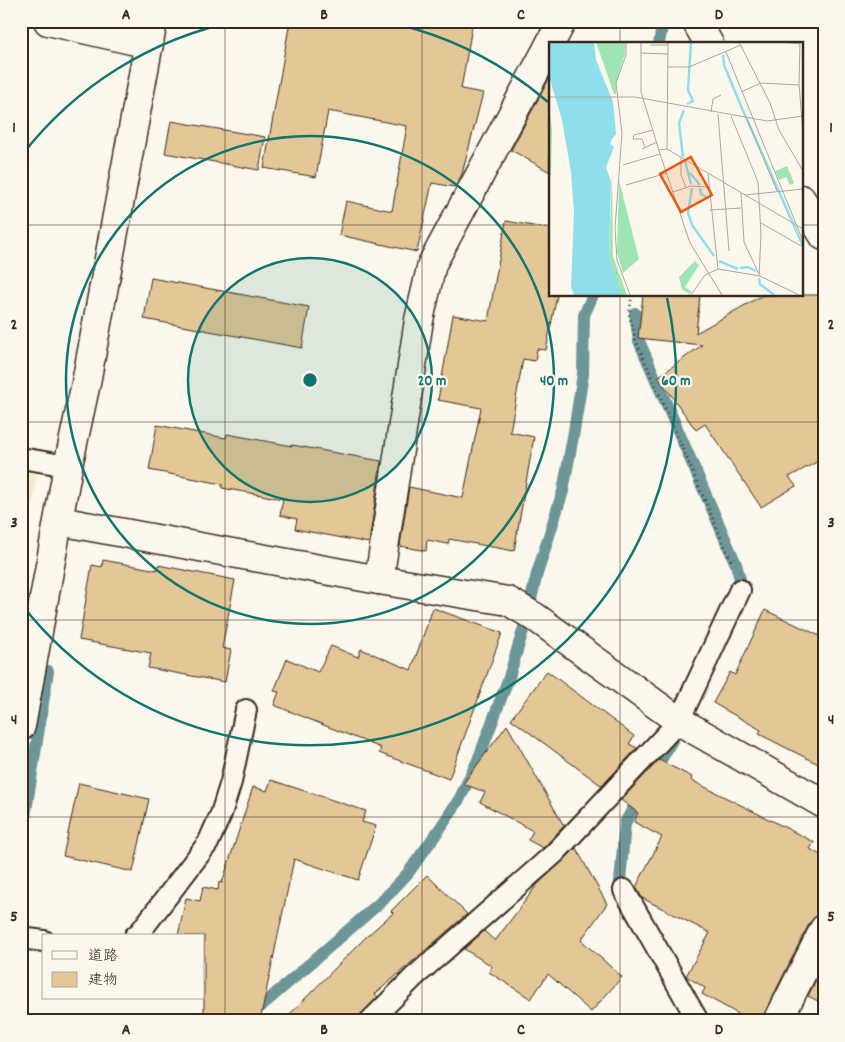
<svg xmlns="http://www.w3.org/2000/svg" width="845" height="1042" font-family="Dekko,'Klee One',sans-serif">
	<rect width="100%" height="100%" fill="#fbf7ec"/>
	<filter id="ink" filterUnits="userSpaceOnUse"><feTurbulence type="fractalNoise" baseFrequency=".02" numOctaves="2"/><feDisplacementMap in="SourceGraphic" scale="10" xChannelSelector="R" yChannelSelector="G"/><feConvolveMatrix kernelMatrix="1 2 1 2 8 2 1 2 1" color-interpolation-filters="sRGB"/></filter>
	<g filter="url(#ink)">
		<!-- built -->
		<polygon fill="#f4e9d2" points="21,469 37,473 34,496 21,570"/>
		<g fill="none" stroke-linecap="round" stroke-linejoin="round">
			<!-- stream -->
			<g stroke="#6d9699" stroke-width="12">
				<polyline points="659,44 663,21"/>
				<polyline points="635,313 639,341 736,564 743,591 741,596"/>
				<polyline points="653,774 676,733"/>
				<polyline points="21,842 48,671"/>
				<polyline points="620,896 619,894 625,823 640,796"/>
				<polyline points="251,1015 383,900 408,873 441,827 460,798 478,760 509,677 525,624 537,574 563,491 574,431 583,374 584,315 593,295"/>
			</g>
		</g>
		<!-- building -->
		<g fill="#e3c797" stroke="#3b2a1e">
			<polygon points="290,21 473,21 461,89 483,93 462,174 455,187 432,183 417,252 339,235 346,201 392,211 407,126 328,111 316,177 264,168"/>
			<polygon points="550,77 550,172 511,150"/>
			<polygon points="171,121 265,137 259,170 165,153"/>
			<polygon points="506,221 550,229 550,295 557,295 546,350 537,349 535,361 523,359 510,432 534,437 514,551 449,539 448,544 427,540 426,551 400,546 409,487 463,498 481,408 438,400 453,315 488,321"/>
			<polygon points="151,278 309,307 302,348 144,319"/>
			<polygon points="643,295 700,295 696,333 763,295 824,295 824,458 789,477 796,486 761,507 705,424 696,430 658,377 702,345 638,338"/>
			<polygon points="157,425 226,438 227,434 292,446 292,445 381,461 369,543 295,529 297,519 280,515 283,499 222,488 222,484 149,470"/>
			<polygon points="103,560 157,570 158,565 235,580 222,648 231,650 225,682 148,668 151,653 79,640 92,565 102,567"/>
			<polygon points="433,608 502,633 449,779 379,753 381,748 274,705 279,692 274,691 287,659 318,672 331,646 358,657 361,649 411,670"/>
			<polygon points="765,610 824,638 824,767 759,734 761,730 713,703 730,672 735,675"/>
			<polygon points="547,671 634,736 629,744 637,748 602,786 511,719"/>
			<polygon points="507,725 564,826 543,848 528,840 533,831 480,802 485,792 463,784"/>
			<polygon points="659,760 692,777 691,780 814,842 810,849 824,857 824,913 816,916 810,922 764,1014 763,1021 751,1021 702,994 705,988 686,976 710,933 642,898 636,887 662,837 634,822 638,813 621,800"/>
			<polygon points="271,780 366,811 362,822 376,826 358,880 294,859 260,1021 204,1021 204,936 178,936 186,898 200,901 203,887 218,890 219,882 222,883 253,787 267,791"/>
			<polygon points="79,783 149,799 133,872 63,856"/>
			<polygon points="576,848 607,904 581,940 622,977 591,1012 548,974 531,999 489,972 492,966 464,949 484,931 495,941 537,885"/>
			<polygon points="427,875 467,914 375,994 378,997 354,1021 283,1021 367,936 393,913 391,911"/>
			<polygon points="824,964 824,1004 808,996"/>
		</g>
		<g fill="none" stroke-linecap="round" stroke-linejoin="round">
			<defs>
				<g id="service">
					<polyline points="21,458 68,466"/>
					<polyline points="624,890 698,1021"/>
					<polyline points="135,936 140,932 208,843 221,814 231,782 246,710"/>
					<polyline points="21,938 44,941"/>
					<polyline points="370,1021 414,977 555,853 679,721 740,590"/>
				</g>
				<g id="minor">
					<polyline points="48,21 149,44"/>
					<polyline points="550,44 562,21"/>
					<polyline points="59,521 379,580 508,601 535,617 679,721 824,804"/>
					<polyline points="379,580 419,320 432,264 550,44"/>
					<polyline points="778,1021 824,929"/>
				</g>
				<g id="tertiary">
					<polyline points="696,21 709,44"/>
					<polyline points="801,199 824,236"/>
					<polyline points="21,726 68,466 86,383 153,21"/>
				</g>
			</defs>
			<!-- service casing -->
			<use href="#service" stroke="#3b2a1e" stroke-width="24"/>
			<!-- minor casing -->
			<use href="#minor" stroke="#3b2a1e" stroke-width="31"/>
			<!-- tertiary casing -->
			<use href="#tertiary" stroke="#3b2a1e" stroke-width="31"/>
			<!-- path -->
			<polyline stroke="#3b2a1e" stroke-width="3" stroke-dasharray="1 4" stroke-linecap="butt" points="632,295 629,314 636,341 731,561"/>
			<!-- service -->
			<use href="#service" stroke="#fbf7ec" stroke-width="20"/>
			<!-- minor -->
			<use href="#minor" stroke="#fbf7ec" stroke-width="28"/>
			<!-- tertiary -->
			<use href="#tertiary" stroke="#fbf7ec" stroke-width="28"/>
		</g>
	</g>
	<!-- grid -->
	<path fill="none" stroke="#3b2a1e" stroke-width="1" stroke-opacity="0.55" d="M225,21V1021M422,21V1021M620,21V44M21,225H550M801,225H824M620,295V1021M21,422H824M21,620H824M21,817H824"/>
	<!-- distance rings -->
	<circle cx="310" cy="380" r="122" fill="#0f766e" fill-opacity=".12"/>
	<g fill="none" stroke="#0f766e" stroke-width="2.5">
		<circle cx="310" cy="380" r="122"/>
		<circle cx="310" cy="380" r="244"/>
		<path d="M22 155A366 366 0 0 1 237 21M383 21A366 366 0 0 1 548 102M667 298A366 366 0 0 1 22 605"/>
	</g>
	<!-- overview -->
	<g transform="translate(549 42)">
		<rect width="254" height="254" fill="#fbf7ec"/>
		<path d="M47,0H76V12L67,40V52H65ZM0,64L3,88L2,133H0ZM238,124L245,141L241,143L237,135L230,138L226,129ZM63,128L64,215L78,253H72L69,249L60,215ZM70,138L90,217L74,231L68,210ZM146,219L150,223L136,245L143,250L140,252L133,247L130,235Z" fill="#9ee5b3"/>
		<path d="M0,0H45L47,18L64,60L67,92L63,97L61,102L65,105L57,125L62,140L60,215L72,253H25L22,245L25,171L22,130L13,78L0,34Z" fill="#8edeeb"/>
		<path fill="none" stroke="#8edeeb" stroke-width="2.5" d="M174,13L175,23L192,64L254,204M138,62L144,59L139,48L142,0M134,115L130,81L135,68M136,119L142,142M141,131L151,143M143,146L139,171L143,183L165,214M151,146L152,152L160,157M170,219L189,227M191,226L199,225L207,229M210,236L211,242L225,253"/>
		<path fill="none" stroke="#aea59a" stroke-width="1" d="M77,0V13L67,41L73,91L66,186L68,218L81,253M92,0V50L111,112L141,201L173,253M190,0L221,61L230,88L254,129M234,0L251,2M251,0L250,42L254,91M102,3H119M177,10L254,199M92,11L119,12M119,25H140L192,3M192,50L212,41L250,43M0,55H86L218,79L254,74M162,70L164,57L172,53M169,72L180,209M182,74L209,140L212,192L210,234M198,77L228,149M96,106L93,97H84L85,93L104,88M93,107L108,100M118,107L119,0M110,108L118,107L254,187M132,116V133L137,146M74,123L111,112M159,132L169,227M77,143L118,131M124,150L142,144L160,145M192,151L195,200L210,232M196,153L254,147M161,168L192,166M212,181L252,204M142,253L156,233L169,227L211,234L250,253"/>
		<path fill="#e8590c" fill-opacity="0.15" stroke="#e8590c" stroke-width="2.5" d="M142,115L163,153L132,170L111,132Z"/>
		<rect width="254" height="254" fill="none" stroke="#3b2a1e" stroke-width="2.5"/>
	</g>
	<circle cx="310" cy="380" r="8" fill="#0f766e" stroke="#fbf7ec" stroke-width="2.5"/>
	<g font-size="15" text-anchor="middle" font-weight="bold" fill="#0f766e" stroke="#fbf7ec" stroke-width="4.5" stroke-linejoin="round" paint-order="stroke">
		<text x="432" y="385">20 m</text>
		<text x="554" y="385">40 m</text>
		<text x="676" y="385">60 m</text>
	</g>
	<!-- margin -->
	<rect width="845" height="1042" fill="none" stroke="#fbf7ec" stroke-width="55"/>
	<!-- legend -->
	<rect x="42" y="934" width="162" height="65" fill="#fbf7ec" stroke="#aea59a"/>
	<rect x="52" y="951" width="25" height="8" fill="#fbf7ec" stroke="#aea59a"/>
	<text x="88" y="960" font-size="15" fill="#3b2a1e">道路</text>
	<rect x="52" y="972" width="25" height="15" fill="#e3c797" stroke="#aea59a"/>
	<text x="88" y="984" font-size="15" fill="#3b2a1e">建物</text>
	<rect x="28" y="28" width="790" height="986" fill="none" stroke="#3b2a1e" stroke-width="2"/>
	<g font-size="16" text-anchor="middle" font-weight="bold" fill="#3b2a1e">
		<text x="126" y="19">A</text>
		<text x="324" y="19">B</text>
		<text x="521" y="19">C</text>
		<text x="719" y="19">D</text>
		<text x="14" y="132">1</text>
		<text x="831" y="132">1</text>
		<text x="14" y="329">2</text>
		<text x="831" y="329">2</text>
		<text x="14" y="527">3</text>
		<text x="831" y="527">3</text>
		<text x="14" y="724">4</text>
		<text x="831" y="724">4</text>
		<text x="14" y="921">5</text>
		<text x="831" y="921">5</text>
		<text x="126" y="1034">A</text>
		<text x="324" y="1034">B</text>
		<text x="521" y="1034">C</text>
		<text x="719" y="1034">D</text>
	</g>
</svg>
